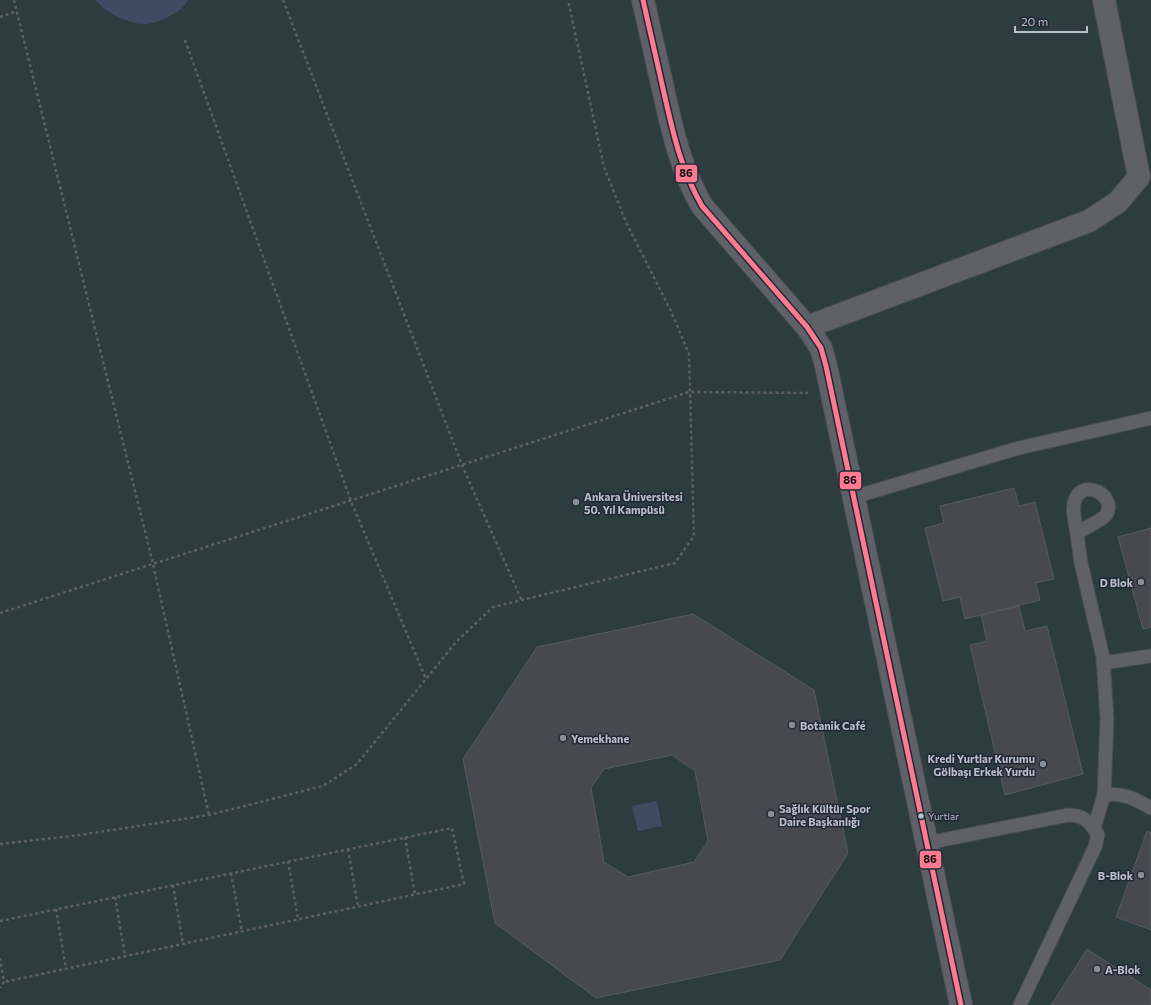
<svg xmlns="http://www.w3.org/2000/svg" width="1151" height="1005" font-family="Commissioner,sans-serif">
	<rect width="100%" height="100%" fill="#2e3239"/>
	<!-- green -->
	<rect fill="#2c3c3f" x="0" y="0" width="1151" height="1005"/>
	<!-- water -->
	<g fill="#3f4b61">
		<path d="M96,0H188C183,12 156,25 143,24C128,24 104,12 96,0Z"/>
		<polygon points="657,801 662,826 638,831 632,806"/>
	</g>
	<!-- building -->
	<g fill="#464a50" stroke="#565a61" fill-rule="evenodd">
		<polygon points="1014,488 1019,506 1035,502 1054,579 1036,583 1040,600 965,619 960,597 943,601 925,528 944,523 940,506"/>
		<polygon points="1151,528 1151,627 1143,629 1118,537"/>
		<polygon points="1019,606 1025,631 1047,626 1083,774 1005,795 970,645 987,641 981,615"/>
		<path d="M693,614L814,690L848,853L780,960L596,998L495,923L463,759L537,647ZM672,755L695,771L708,841L694,862L628,877L604,862L591,788L604,769Z"/>
		<polygon points="1147,831 1151,833 1151,930 1116,917"/>
		<polygon points="1087,949 1151,990 1151,1005 1051,1005"/>
	</g>
	<g fill="none" stroke-linecap="round" stroke-linejoin="round">
		<defs>
			<g id="service">
				<polyline points="854,497 1019,448 1151,418"/>
				<path d="M1077,534C1076,524 1071,510 1075,500C1083,477 1118,496 1106,515C1101,521 1085,527 1077,534L1081,563L1103,657L1107,719L1104,795L1094,828"/>
				<polyline points="1103,663 1151,656"/>
				<path d="M1104,795C1125,793 1133,798 1151,808"/>
				<path d="M927,843L1068,815C1083,815 1090,821 1098,835L1095,847L1020,1005"/>
			</g>
			<g id="minor">
				<path d="M643,0C650,31 657,62 664,93C673,133 681,170 702,206L807,327L821,348L826,366L961,1005"/>
				<polyline points="807,327 1089,221 1118,202 1139,177 1104,0"/>
			</g>
		</defs>
		<!-- service casing -->
		<use href="#service" stroke="#4a4d52" stroke-width="15"/>
		<!-- minor casing -->
		<use href="#minor" stroke="#4a4d52" stroke-width="24"/>
		<!-- path -->
		<g stroke="#5c6064" stroke-width="2.5" stroke-dasharray="3 3" stroke-linecap="butt">
			<polyline points="14,0 153,564 209,815"/>
			<polyline points="283,0 462,465 522,601"/>
			<polyline points="0,17 17,11"/>
			<polyline points="185,40 351,501 426,679"/>
			<polyline points="0,613 689,392 808,393"/>
			<polyline points="405,837 415,895"/>
			<polyline points="0,844 80,835 209,815 323,786 357,764 456,642 493,607 675,563 694,536 689,354 671,311 626,222 604,167 568,0"/>
			<polyline points="348,849 358,907"/>
			<polyline points="288,861 298,919"/>
			<polyline points="231,873 242,932"/>
			<polyline points="173,885 183,944"/>
			<polyline points="115,897 125,956"/>
			<polyline points="56,909 66,969"/>
			<polyline points="0,921 452,828 464,884 4,982"/>
			<polyline points="0,958 4,982 0,988"/>
		</g>
		<!-- service -->
		<use href="#service" stroke="#5e6167" stroke-width="13"/>
		<!-- minor -->
		<use href="#minor" stroke="#5e6167" stroke-width="22"/>
		<defs>
			<path id="bus-1" d="M643,0C650,31 657,62 664,93C673,133 681,170 702,206L807,327L821,348L826,366L961,1005"/>
		</defs>
		<!-- bus-1 casing -->
		<use href="#bus-1" stroke="#222834" stroke-width="8"/>
		<!-- bus-1 -->
		<use href="#bus-1" stroke="#fe7a93" stroke-width="5"/>
	</g>
	<!-- markers -->
	<g fill="#888e97" stroke="#222834" stroke-width="1.5">
		<circle cx="576" cy="502" r="4"/>
		<circle cx="1141" cy="582" r="4"/>
		<circle cx="792" cy="725" r="4"/>
		<circle cx="563" cy="738" r="4"/>
		<circle cx="1043" cy="764" r="4"/>
		<circle cx="771" cy="814" r="4"/>
		<circle cx="1141" cy="875" r="4"/>
		<circle cx="1097" cy="969" r="4"/>
	</g>
	<circle fill="#b9bfc9" stroke="#222834" stroke-width="1.5" cx="921" cy="816" r="3.5"/>
	<g text-anchor="middle" dominant-baseline="central" stroke-width="3" stroke-linejoin="round" paint-order="stroke">
		<!-- bus labels -->
		<g font-size="10" fill="#b9bfc9" stroke="#222834" text-anchor="start">
			<text x="928" y="816">Yurtlar</text>
		</g>
		<!-- poi labels -->
		<g font-size="11" font-weight="bold" fill="#b9bfc9" stroke="#222834" text-anchor="start">
			<text x="584" y="496">Ankara Üniversitesi<tspan x="584" dy="13">50. Yıl Kampüsü</tspan></text>
			<text x="1133" y="582" text-anchor="end">D Blok</text>
			<text x="800" y="725">Botanik Café</text>
			<text x="571" y="738">Yemekhane</text>
			<text x="1035" y="758" text-anchor="end">Kredi Yurtlar Kurumu<tspan x="1035" dy="13">Gölbaşı Erkek Yurdu</tspan></text>
			<text x="779" y="808">Sağlık Kültür Spor<tspan x="779" dy="13">Daire Başkanlığı</tspan></text>
			<text x="1133" y="875" text-anchor="end">B-Blok</text>
			<text x="1105" y="969">A-Blok</text>
		</g>
	</g>
	<g stroke="#222834" stroke-width="1.5">
		<rect x="675" y="164" width="23" height="19" rx="4" fill="#fe7a93"/>
		<rect x="839" y="471" width="23" height="19" rx="4" fill="#fe7a93"/>
		<rect x="919" y="850" width="23" height="19" rx="4" fill="#fe7a93"/>
	</g>
	<g font-size="11" text-anchor="middle" font-weight="bold" fill="#111">
		<text x="686" y="177">86</text>
		<text x="850" y="484">86</text>
		<text x="930" y="863">86</text>
	</g>
	<!-- scale -->
	<path d="M1015 26v6h72v-6" fill="none" stroke="#b9bfc9" stroke-width="2"/>
	<text x="1021" y="26" font-size="12" fill="#b9bfc9" stroke="#222834" stroke-width="3" paint-order="stroke">20 m</text>
</svg>
